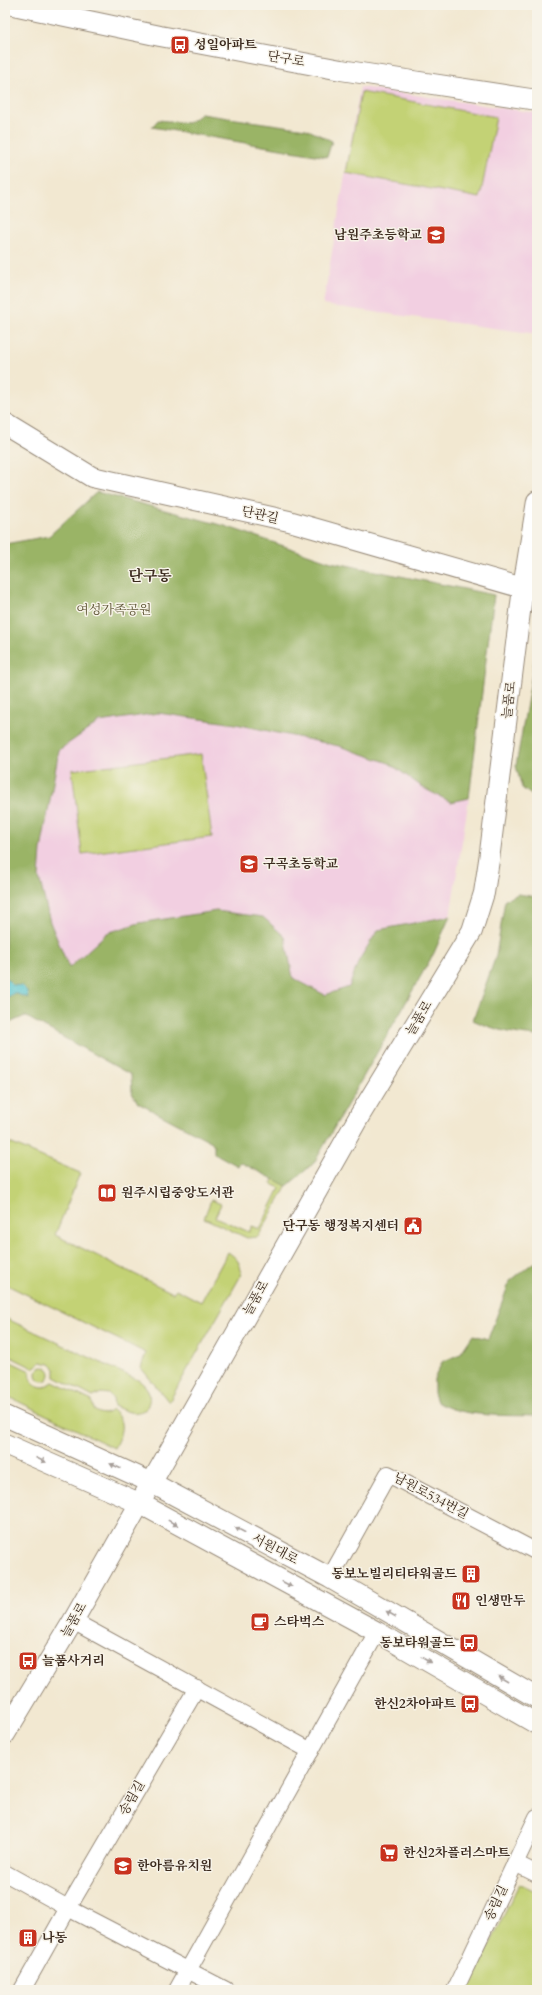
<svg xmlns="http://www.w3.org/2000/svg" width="542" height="1995" font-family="Cardo,'Noto Serif KR',serif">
	<rect width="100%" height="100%" fill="#f7f3e8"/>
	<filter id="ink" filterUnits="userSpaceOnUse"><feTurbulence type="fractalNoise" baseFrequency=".025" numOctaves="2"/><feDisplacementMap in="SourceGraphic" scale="8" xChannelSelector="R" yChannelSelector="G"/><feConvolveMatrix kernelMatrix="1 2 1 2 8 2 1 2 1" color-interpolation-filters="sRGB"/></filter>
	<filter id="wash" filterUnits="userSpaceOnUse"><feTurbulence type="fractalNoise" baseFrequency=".012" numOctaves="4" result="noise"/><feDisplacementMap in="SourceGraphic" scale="16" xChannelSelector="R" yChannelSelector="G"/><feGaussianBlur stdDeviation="0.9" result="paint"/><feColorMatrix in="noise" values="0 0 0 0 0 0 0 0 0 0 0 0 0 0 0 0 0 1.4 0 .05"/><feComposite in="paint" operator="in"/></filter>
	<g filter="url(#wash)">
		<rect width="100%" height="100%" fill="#f2e8d1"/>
		<!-- built -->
		<g fill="#f2cfe1">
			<polygon points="360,87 537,113 537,334 323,305"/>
			<polygon points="158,713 236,724 339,746 389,763 425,789 451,802 469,798 450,916 378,930 359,960 349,987 325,995 293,978 285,937 263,917 216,911 139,923 107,933 69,968 50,922 39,877 41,850 59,750 99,722"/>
		</g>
		<!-- green -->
		<g fill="#c3d274" stroke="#7f7e49">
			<polygon points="361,92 496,117 480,198 346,173"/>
			<polygon points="201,754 212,837 82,854 72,770"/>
			<path d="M5,1141L80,1173L55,1235L173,1293L176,1289L201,1302L228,1252C237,1258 243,1265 240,1277L169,1402L141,1368L146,1353L5,1284Z"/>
			<polygon points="274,1178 287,1186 258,1237 247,1238 204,1218 211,1200 221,1204 215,1217 249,1232 252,1226 260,1229 280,1188 271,1184"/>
			<path d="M5,1318L138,1380C149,1387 153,1397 146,1409C134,1416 126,1411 114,1406L113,1399L109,1394L101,1393L93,1397L55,1377V1369L50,1364L41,1362L33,1368L5,1354Z"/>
			<path d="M5,1359L30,1371C30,1382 35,1387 45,1387L53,1382L92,1401L94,1410C100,1415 106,1415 112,1410C127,1422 121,1434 114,1448L5,1395Z"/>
			<circle cx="43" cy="1374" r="7"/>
			<polygon points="519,1884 537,1893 537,1990 468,1990"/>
		</g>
		<!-- forest -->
		<g fill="#9ab466" stroke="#6a6f42">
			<polygon points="201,114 306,129 332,141 327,157 152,127 158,120 188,123"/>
			<polygon points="97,492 225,526 331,562 494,595 469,798 451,802 425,789 389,763 339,746 236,724 158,713 99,722 59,750 41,850 39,877 50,922 69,968 107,933 139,923 216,911 263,917 285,937 293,978 325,995 349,987 359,960 378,930 450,916 434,953 314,1163 287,1186 240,1162 238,1166 214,1153 214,1146 212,1142 138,1103 132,1093 131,1075 25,1016 5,1025 5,544 49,536"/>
			<polygon points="537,646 537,799 522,788 516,766"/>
			<path d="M518,894L537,897V1036C514,1034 494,1030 473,1020L496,956L505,900Z"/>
			<path d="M533,1263H537V1416C508,1415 462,1418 437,1402L434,1393V1379L442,1362L460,1354L473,1335L488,1339L510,1281Z"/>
		</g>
		<!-- water -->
		<polygon fill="#59c6d0" stroke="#4a7877" points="5,977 13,985 22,986 27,991 28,998 14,993 5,999"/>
	</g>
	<g filter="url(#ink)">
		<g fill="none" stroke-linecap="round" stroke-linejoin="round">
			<defs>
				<g id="minor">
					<polyline points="330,1578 388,1474 537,1552"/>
					<polyline points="73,1621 311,1751"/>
					<polyline points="515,1863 537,1874"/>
					<polyline points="5,1873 68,1908 226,1990"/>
					<polyline points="22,1990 68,1908 197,1688"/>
					<polyline points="177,1990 377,1632"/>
					<polyline points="455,1990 537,1817"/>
				</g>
				<g id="tertiary">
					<polyline points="13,5 160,36 341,70 537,100"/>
					<polyline points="5,424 92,477 289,521 523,588"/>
					<polyline points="5,1416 150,1482 330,1578 537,1698"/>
					<polyline points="5,1444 139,1503 377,1632 537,1724"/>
					<polyline points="5,1734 73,1621 360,1115 472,931 484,893 489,860 523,588 537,501"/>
				</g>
			</defs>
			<!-- minor casing -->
			<use href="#minor" stroke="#968978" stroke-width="18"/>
			<!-- tertiary casing -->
			<use href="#tertiary" stroke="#968978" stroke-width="22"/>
			<!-- minor -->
			<use href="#minor" stroke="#fff" stroke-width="16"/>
			<!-- tertiary -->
			<use href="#tertiary" stroke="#fff" stroke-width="20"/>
		</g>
		<!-- one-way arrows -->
		<defs><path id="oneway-solid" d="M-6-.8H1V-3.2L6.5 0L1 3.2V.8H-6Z"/></defs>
		<g fill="#a79f9a">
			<use href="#oneway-solid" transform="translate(41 1460) rotate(24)"/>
			<use href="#oneway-solid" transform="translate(115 1466) rotate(-156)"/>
			<use href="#oneway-solid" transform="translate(173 1523) rotate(29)"/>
			<use href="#oneway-solid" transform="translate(240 1530) rotate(-152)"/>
			<use href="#oneway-solid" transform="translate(287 1584) rotate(28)"/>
			<use href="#oneway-solid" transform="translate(391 1614) rotate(-150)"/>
			<use href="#oneway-solid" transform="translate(426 1660) rotate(30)"/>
			<use href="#oneway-solid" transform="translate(503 1679) rotate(-150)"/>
		</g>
	</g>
	<!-- icons -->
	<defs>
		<symbol id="bus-square" viewBox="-11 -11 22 22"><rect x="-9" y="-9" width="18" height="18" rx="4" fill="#c8321e" stroke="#f7f3e8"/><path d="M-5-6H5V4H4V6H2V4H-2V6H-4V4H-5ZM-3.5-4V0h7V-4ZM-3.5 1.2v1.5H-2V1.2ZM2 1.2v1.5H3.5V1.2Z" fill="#fff"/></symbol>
		<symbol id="school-square" viewBox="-11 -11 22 22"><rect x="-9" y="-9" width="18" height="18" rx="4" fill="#c8321e" stroke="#f7f3e8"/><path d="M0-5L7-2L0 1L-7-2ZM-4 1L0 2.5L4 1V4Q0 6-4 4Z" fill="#fff"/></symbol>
		<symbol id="library-square" viewBox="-11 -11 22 22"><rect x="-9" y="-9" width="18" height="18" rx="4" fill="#c8321e" stroke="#f7f3e8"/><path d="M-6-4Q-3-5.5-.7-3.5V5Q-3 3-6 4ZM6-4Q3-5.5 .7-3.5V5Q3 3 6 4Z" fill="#fff"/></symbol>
		<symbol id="civic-square" viewBox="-11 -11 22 22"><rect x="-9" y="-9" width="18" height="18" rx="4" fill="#c8321e" stroke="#f7f3e8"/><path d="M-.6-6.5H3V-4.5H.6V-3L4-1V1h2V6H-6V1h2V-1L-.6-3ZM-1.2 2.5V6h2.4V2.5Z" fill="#fff"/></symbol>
		<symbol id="building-square" viewBox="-11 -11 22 22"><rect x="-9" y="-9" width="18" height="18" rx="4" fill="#c8321e" stroke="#f7f3e8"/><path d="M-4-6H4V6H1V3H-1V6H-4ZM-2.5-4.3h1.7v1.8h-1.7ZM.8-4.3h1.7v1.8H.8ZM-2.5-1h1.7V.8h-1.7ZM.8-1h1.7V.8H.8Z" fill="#fff"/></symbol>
		<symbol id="restaurant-square" viewBox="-11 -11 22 22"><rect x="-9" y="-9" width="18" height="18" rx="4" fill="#c8321e" stroke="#f7f3e8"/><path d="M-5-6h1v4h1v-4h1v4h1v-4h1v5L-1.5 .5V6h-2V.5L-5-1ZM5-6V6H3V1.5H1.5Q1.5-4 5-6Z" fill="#fff"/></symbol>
		<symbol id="cafe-square" viewBox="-11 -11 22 22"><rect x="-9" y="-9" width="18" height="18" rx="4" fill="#c8321e" stroke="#f7f3e8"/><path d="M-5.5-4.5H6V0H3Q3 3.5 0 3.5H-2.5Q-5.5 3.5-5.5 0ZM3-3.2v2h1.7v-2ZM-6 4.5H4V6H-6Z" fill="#fff"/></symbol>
		<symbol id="supermarket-square" viewBox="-11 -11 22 22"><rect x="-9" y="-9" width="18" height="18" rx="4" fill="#c8321e" stroke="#f7f3e8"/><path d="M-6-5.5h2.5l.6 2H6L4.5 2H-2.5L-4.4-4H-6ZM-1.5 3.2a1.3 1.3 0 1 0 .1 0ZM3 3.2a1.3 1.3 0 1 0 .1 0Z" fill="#fff"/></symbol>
	</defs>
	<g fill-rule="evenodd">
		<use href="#bus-square" x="169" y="34" width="22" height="22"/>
		<use href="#school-square" x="425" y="224" width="22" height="22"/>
		<use href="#school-square" x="238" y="853" width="22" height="22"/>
		<use href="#library-square" x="96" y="1182" width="22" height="22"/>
		<use href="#civic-square" x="402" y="1215" width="22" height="22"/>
		<use href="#building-square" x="460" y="1563" width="22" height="22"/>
		<use href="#restaurant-square" x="450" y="1590" width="22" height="22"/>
		<use href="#cafe-square" x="249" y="1611" width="22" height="22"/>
		<use href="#bus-square" x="458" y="1632" width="22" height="22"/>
		<use href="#bus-square" x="17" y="1650" width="22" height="22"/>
		<use href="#bus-square" x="459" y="1693" width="22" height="22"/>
		<use href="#supermarket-square" x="378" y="1842" width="22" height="22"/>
		<use href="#school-square" x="112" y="1855" width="22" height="22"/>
		<use href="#building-square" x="17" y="1927" width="22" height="22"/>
	</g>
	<g text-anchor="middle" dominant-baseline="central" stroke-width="3" stroke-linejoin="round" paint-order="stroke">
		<!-- poi labels -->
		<g font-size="13" font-weight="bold" fill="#3b2a1e" stroke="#f7f3e8" text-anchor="start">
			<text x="194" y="45">성일아파트</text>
			<text x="422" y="235" text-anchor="end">남원주초등학교</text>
			<text x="263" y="864">구곡초등학교</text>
			<text x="121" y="1193">원주시립중앙도서관</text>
			<text x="399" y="1226" text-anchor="end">단구동 행정복지센터</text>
			<text x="457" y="1574" text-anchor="end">동보노빌리티타워골드</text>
			<text x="475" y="1601">인생만두</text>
			<text x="274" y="1622">스타벅스</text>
			<text x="455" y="1643" text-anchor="end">동보타워골드</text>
			<text x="42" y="1661">늘품사거리</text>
			<text x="456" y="1704" text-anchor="end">한신2차아파트</text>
			<text x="403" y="1853">한신2차플러스마트</text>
			<text x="137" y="1866">한아름유치원</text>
			<text x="42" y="1938">나동</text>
		</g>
		<!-- street labels -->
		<g font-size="13" fill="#3b2a1e" stroke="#f7f3e8">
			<text transform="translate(286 59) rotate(10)">단구로</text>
			<text transform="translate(260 515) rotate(13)">단관길</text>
			<text transform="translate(509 700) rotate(-83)">늘품로</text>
			<text transform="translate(419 1018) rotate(-59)">늘품로</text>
			<text transform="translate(256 1298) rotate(-60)">늘품로</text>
			<text transform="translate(431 1496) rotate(28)">남원로534번길</text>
			<text transform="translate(275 1549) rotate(28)">서원대로</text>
			<text transform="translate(74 1620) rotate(-60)">늘품로</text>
			<text transform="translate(132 1798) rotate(-60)">송림길</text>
			<text transform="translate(496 1903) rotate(-65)">송림길</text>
		</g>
		<!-- park labels -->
		<g font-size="13" fill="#5d5434" stroke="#f7f3e8">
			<text x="114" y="610">여성가족공원</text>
		</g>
		<!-- quarter labels -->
		<g font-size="15" font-weight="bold" fill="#3b2a1e" stroke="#f7f3e8">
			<text x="150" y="576">단구동</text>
		</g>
	</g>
	<!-- margin -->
	<rect width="542" height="1995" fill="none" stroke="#f7f3e8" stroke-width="20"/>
</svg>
